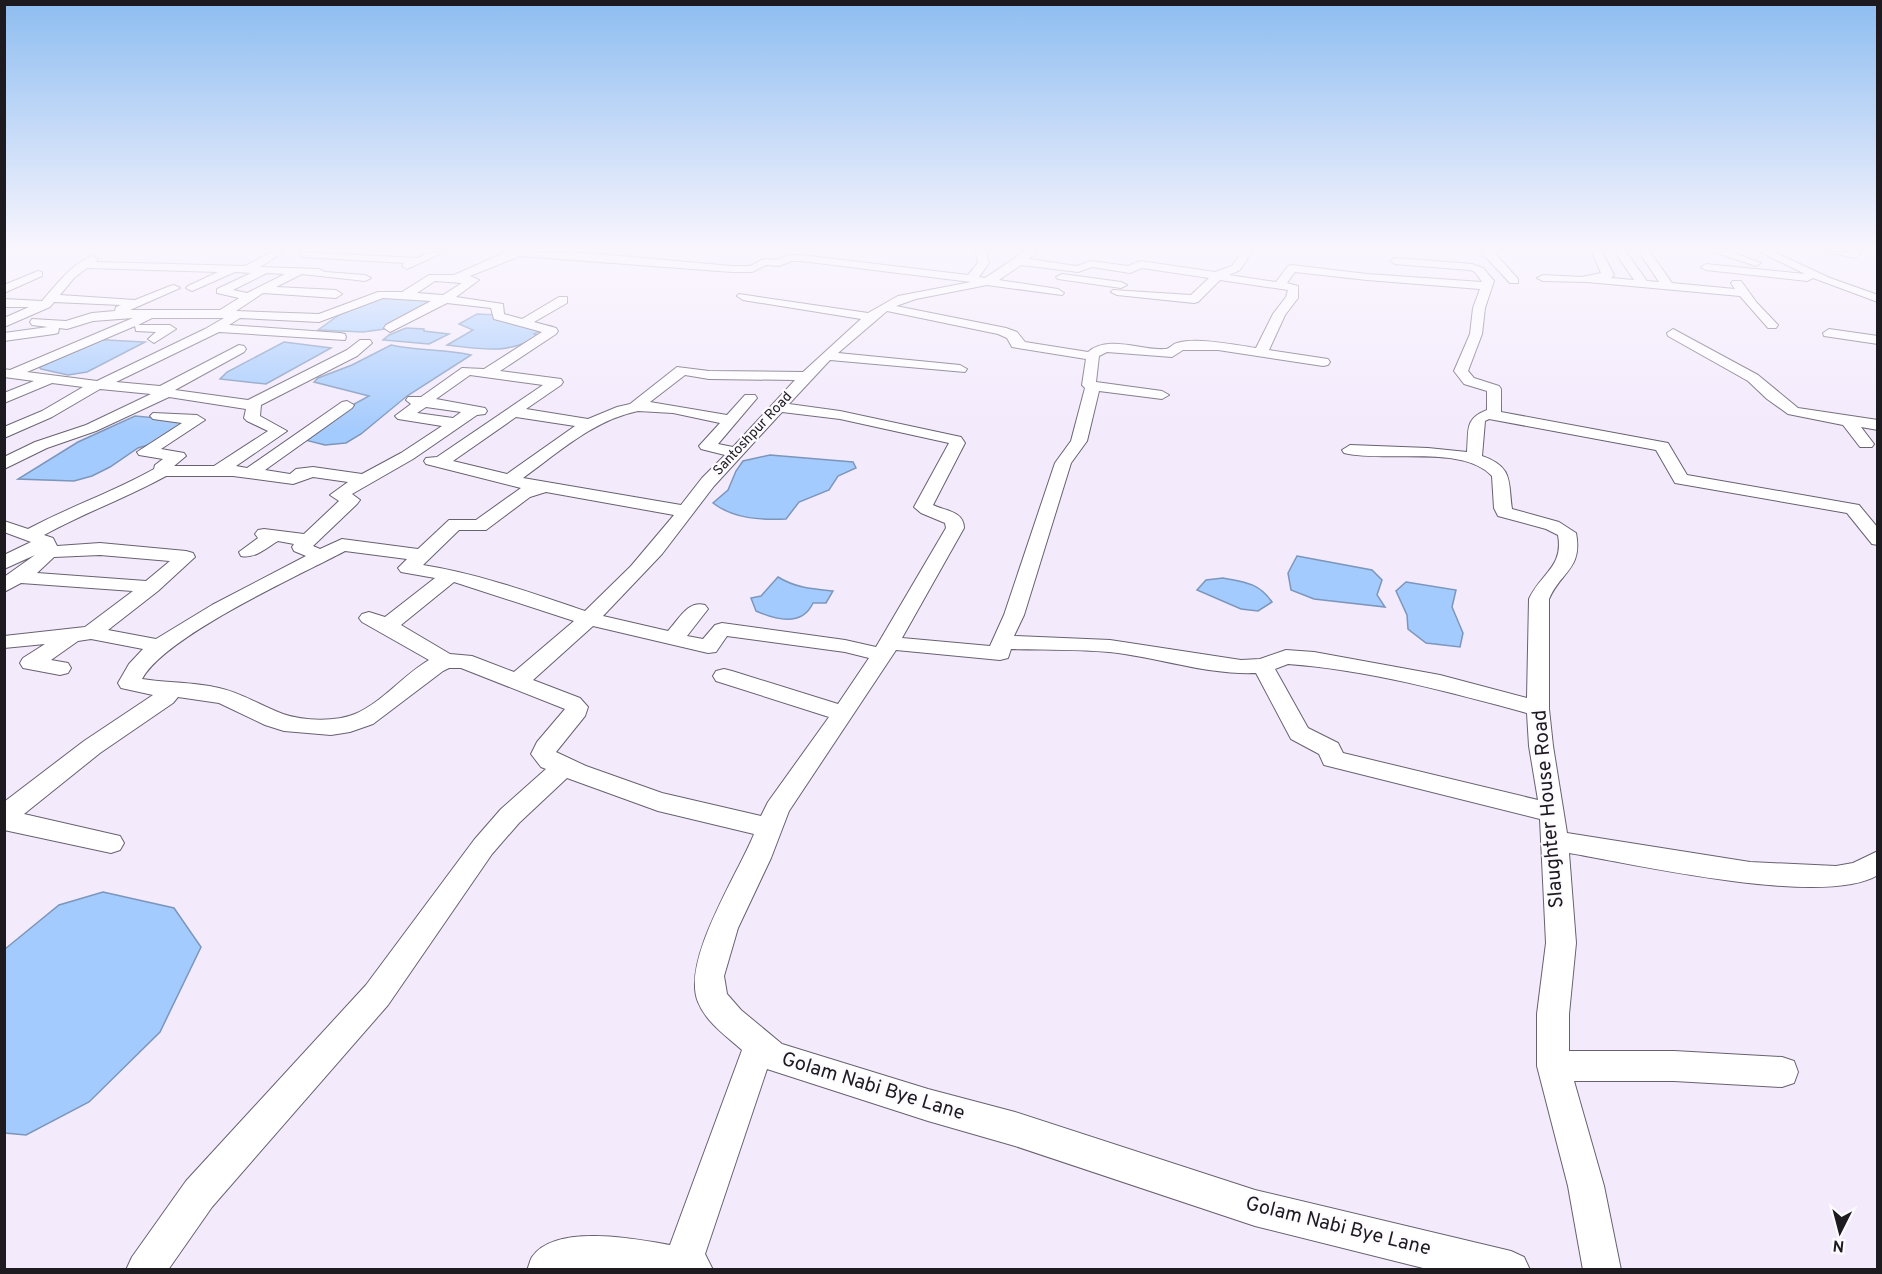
<svg xmlns="http://www.w3.org/2000/svg" width="1882" height="1274" font-family="Overpass,sans-serif">
	<rect width="100%" height="100%" fill="#f3eafc"/>
	<!-- water -->
	<g fill="#a4cbfd" stroke="#7c96bb" stroke-width="1.5">
		<polygon points="383,295 441,300 385,329 363,332 318,330 339,315"/>
		<path d="M477,314L499,315L551,326L534,334L539,336C507,355 482,349 447,345L473,330L459,324Z"/>
		<polygon points="406,328 424,329 424,331 449,334 429,344 383,340 389,335"/>
		<polygon points="89,339 145,342 87,372 68,375 41,369 36,364"/>
		<polygon points="284,342 331,348 266,384 220,379 227,372"/>
		<path d="M391,345C418,351 445,349 471,355L407,396L361,434L346,443L325,445L301,439L327,419L369,396L314,382L318,378L352,365Z"/>
		<polygon points="135,416 190,421 155,443 138,448 110,467 92,476 74,481 18,479 78,442"/>
		<path d="M770,455L853,462L856,468L838,476L829,490L799,502L786,519C760,520 734,519 713,503L728,490L736,471L743,461Z"/>
		<polygon points="1297,556 1372,570 1382,580 1377,595 1385,607 1314,599 1291,590 1288,573"/>
		<path d="M778,577C796,588 812,589 833,591L826,603H813C802,627 776,620 756,611L751,598L761,596Z"/>
		<path d="M1223,578C1245,582 1259,583 1272,602L1258,611L1241,609L1197,590L1206,580Z"/>
		<polygon points="1406,582 1456,590 1452,607 1463,633 1460,647 1426,643 1408,629 1407,615 1396,591"/>
		<polygon points="103,892 174,908 201,947 160,1032 89,1102 26,1135 5,1133 5,949 59,905"/>
	</g>
	<g fill="none" stroke-linecap="round" stroke-linejoin="round">
		<defs>
			<g id="minor">
				<path d="M271,252H284L260,267L319,269L325,272L365,275L371,278L365,281L302,274L276,287L336,290L342,294L336,298L263,293L236,311L319,314L378,292H402L429,275H454L506,252L587,253L732,266H750L764,259L777,260L790,255H801L968,275L978,263L976,252H986L989,263L979,277L985,278L1024,252H1037L1029,259L1077,266L1091,261L1128,266L1140,261L1215,272L1232,266L1242,252H1252L1240,270L1229,275L1276,282L1288,266L1292,265L1367,274L1482,282L1475,272L1470,270L1395,264L1390,261L1395,258L1472,264L1483,268L1494,281L1485,308L1482,334L1468,371L1474,378L1499,386L1501,389V412L1668,443L1687,475L1859,505L1878,528V545L1872,544L1847,513L1675,483L1656,450L1489,419L1485,421L1482,456C1514,467 1508,482 1512,509L1559,522L1576,533C1583,569 1561,571 1549,599V709L1553,746L1567,833L1750,862L1836,866L1853,863L1878,851V875C1824,908 1635,864 1569,853L1576,943L1569,1014V1051H1674L1782,1057L1794,1061L1798,1072L1794,1083L1782,1087L1674,1081H1574L1604,1186L1621,1270H1583L1568,1186L1537,1066V1014L1546,943L1540,819L1324,765L1319,754L1291,739L1256,673C1206,675 1158,657 1109,652C1076,649 1043,650 1011,649L1008,658L1000,660L896,650L789,811L771,858L738,928L724,976L727,994L741,1010L782,1044L928,1089L1015,1112L1255,1190L1511,1251L1524,1257L1530,1270H1431L1255,1226L1015,1146L928,1121L767,1069L705,1254L713,1270H527C529,1266 530,1260 532,1257C555,1223 637,1239 670,1245L742,1050C726,1036 706,1022 698,1002C681,961 738,874 754,834L658,811L567,778L519,823L492,854L388,1005L212,1207L168,1270H126L132,1257L186,1181L366,985L474,840L501,809L546,769L541,767L531,754L537,742L565,709L461,668H449L443,671L373,724L350,732L331,735L284,731L265,725L219,703L178,697L173,703L100,753L24,814L120,836L124,843L120,850L111,853L4,830V802L84,741L153,695L121,688L118,683L129,664L143,649L91,639L78,641L51,660L68,663L71,668L68,673L60,675L23,668L20,663L23,658L45,644L4,648V636L85,627L133,591L21,583L4,592V577L35,555L4,569V555L31,542L4,532V521L28,529C69,507 113,492 154,469L155,465L163,459L139,455L137,452L182,423L153,419L150,416L153,413L197,415L205,420L161,449L184,453L186,456L174,466H214L268,431L247,421L244,418L246,409L169,397L96,431L47,448L4,469V457L35,442L86,425L151,394L100,389L52,417L4,438V427L42,411L83,387L52,383L4,403V393L34,381L4,377V369L10,370L133,318L93,321L67,329L59,328L58,333L54,334L4,341V333L48,327L32,325L30,322L32,319L66,321L92,313L115,311L116,307L121,305L54,302L50,307L4,327V318L29,307H4V299L42,301C57,284 72,263 93,256L98,259L96,262L245,266ZM520,256L732,272H752L766,265L779,266L792,261H801L971,282L898,296L868,313L739,294L737,296L743,300L861,319L803,372L709,371L677,367L630,404L617,407L588,419L526,409L561,385L563,382L561,379L500,371L556,334L558,331L556,328L534,322L567,303V297H559L522,319L504,314L503,304L456,297L479,280L470,276ZM1021,265L1078,272L1092,267L1130,273L1142,268L1209,278L1191,295L1113,290L1111,292L1117,295L1194,303L1198,302L1220,280L1288,290L1286,297L1273,314L1256,348C1235,345 1197,337 1177,343C1172,344 1171,348 1166,349C1142,351 1108,334 1088,352L1025,342L1017,332L1006,328L896,306L916,299L987,285L1062,295L1064,293L1058,289L999,280ZM87,268L218,272L188,286L186,288L192,291L235,272L251,273L217,289V293L239,298L220,310H130L180,288L174,285L170,286L135,300L60,295L74,278ZM1295,272L1367,280L1480,289L1473,308L1470,334L1454,371L1464,384L1487,391V410C1464,419 1469,430 1467,452L1428,448L1350,445L1342,450L1344,453C1385,463 1462,444 1492,476L1494,508L1498,516L1546,529L1558,535C1564,567 1541,573 1529,599L1527,698L1440,675L1314,652L1286,650L1260,659L1241,660L1110,640L1014,636L1024,615L1071,463L1087,441L1099,391L1162,399L1169,395L1162,391L1096,382L1099,356L1107,352L1172,357L1183,350H1218L1323,366L1328,365L1330,362L1328,359L1269,350L1285,315L1298,298V286L1287,283ZM267,273L285,274L247,293L233,290ZM435,281L462,283L443,295L417,293ZM383,298L431,301L386,325L384,328L390,332L447,303L491,308L494,319L542,332L484,369L462,368L421,397H408L406,400L411,404L395,416L398,419L442,426L401,453L362,474L313,467L296,469L290,474L265,470L352,408L354,405L347,401L342,402L247,468L236,466L287,431L260,416L261,405L357,356L372,343L370,340H360L347,350L248,400L175,390L244,352L246,349L244,346L239,345L160,386L116,382L219,332L345,340L346,337L345,334L340,333L229,325L240,318L319,322ZM887,311L998,334L1007,338L1012,347L1086,359L1082,385L1085,388L1071,441L1055,463L1004,615L990,646L902,638L964,528C964,511 945,511 933,505L965,443L961,437L840,411L789,404L830,360L965,372L967,369L960,365L838,353ZM152,318H224L205,329L97,381L27,372L135,326L136,331L156,332L148,339L154,343L176,329L170,325H138ZM470,375L543,385L437,457L426,458L424,461L426,464L521,488L476,520H449L418,549L342,539L320,549L313,546L357,504L360,500L352,494L413,459L477,415L485,414L487,411L485,408L436,399ZM685,375L709,379L795,380L733,447L718,444L757,398L755,395H745L727,415L650,402ZM426,407L461,412L453,418L417,413ZM638,411L673,413L720,423L699,446L701,449L725,455L702,478L681,505L523,478C559,452 594,420 638,411ZM782,412L840,419L949,443L914,507L921,513L945,523L946,528L876,647L845,640L722,623L715,625L703,639L687,636L708,609L705,605C688,600 679,619 668,631L603,616L662,554L714,486ZM516,417L575,426L507,474L453,461ZM166,476H233L293,484L313,477L348,482L330,495L339,501L304,534L264,529L258,530L255,534L258,538L239,552L241,556C255,559 266,548 278,541L294,544L292,547L294,551L306,556L212,605L156,639L108,630L158,591L195,557L193,553L186,551L100,543L57,546L53,538L44,535C84,513 126,498 166,476ZM546,492L674,515L631,566L585,611C532,593 479,574 423,565L459,530H486L530,497ZM345,551L407,559L398,568L401,572L435,578L385,617L369,612L362,614L359,618L362,622L429,660C403,675 383,702 355,714C336,722 303,721 283,714C261,706 242,693 219,688C194,682 167,683 142,679C165,636 298,576 345,551ZM100,555L170,561L146,581L37,573L54,557ZM454,582L574,621L514,672L472,656L450,654L401,625ZM593,626L708,653L716,652L727,636L845,652L869,658L838,704L732,671L724,669L716,671L713,676L716,681L829,717L768,802L761,816L662,793L586,766L556,752L585,716L588,707L580,698L533,680ZM1288,664C1369,670 1449,692 1527,713L1529,746L1538,800L1343,753L1338,743L1308,728L1275,669Z"/>
				<polygon points="300,252 418,258 430,252 445,252 407,269 402,266 404,263 304,257 300,256"/>
				<polygon points="1481,252 1494,252 1518,279 1518,283 1510,283"/>
				<polygon points="1592,252 1602,252 1614,275 1611,278 1634,280 1615,252 1626,252 1647,281 1659,282 1639,252 1650,252 1672,283 1735,289 1731,283 1733,281 1741,281 1757,303 1778,325 1776,328 1768,328 1740,296 1587,282 1543,281 1537,278 1543,275 1582,277 1601,273"/>
				<polygon points="1714,252 1731,252 1761,263 1756,266"/>
				<polygon points="1760,252 1774,252 1830,278 1878,295 1878,302 1813,278 1807,281 1706,270 1701,267 1706,264 1805,274"/>
				<polygon points="1828,252 1856,252 1859,255 1854,258"/>
				<polygon points="38,271 42,272 42,276 4,293 4,285"/>
				<polygon points="1062,274 1121,282 1127,285 1121,288 1058,279 1056,277"/>
				<polygon points="1673,329 1758,375 1798,408 1878,420 1878,430 1861,427 1874,444 1872,447 1860,447 1843,425 1788,414 1767,399 1748,381 1668,336 1667,333"/>
				<polygon points="1829,329 1878,336 1878,344 1824,336 1823,333"/>
			</g>
		</defs>
		<!-- minor casing -->
		<use href="#minor" stroke="#686170" stroke-width="2"/>
		<!-- minor -->
		<use href="#minor" fill="#fff" fill-rule="evenodd"/>
	</g>
	<!-- sky -->
	<linearGradient id="sky" x2="0" y2="1"><stop stop-color="#8dbdf0"/><stop offset="0.58" stop-color="#faf6fe"/><stop offset="1" stop-color="#faf6fe" stop-opacity="0"/></linearGradient>
	<rect width="1882" height="431" fill="url(#sky)"/>
	<g text-anchor="middle" dominant-baseline="central" stroke-width="4.5" stroke-linejoin="round" paint-order="stroke">
		<!-- far-street labels -->
		<g font-size="14" fill="#1d1a20" stroke="#fdfbff">
			<text transform="translate(753 434) rotate(-47)">Santoshpur Road</text>
		</g>
		<!-- near-street labels -->
		<g font-size="20" fill="#1d1a20" stroke="#fdfbff">
			<text transform="translate(1549 809) rotate(-95)">Slaughter House Road</text>
			<text transform="translate(873 1087) rotate(17)">Golam Nabi Bye Lane</text>
			<text transform="translate(1338 1227) rotate(14)">Golam Nabi Bye Lane</text>
		</g>
	</g>
	<!-- border -->
	<rect width="1882" height="1274" fill="none" stroke="#1d1a20" stroke-width="12"/>
	<!-- north arrow -->
	<g transform="translate(1840 1232) rotate(186)" stroke="#fdfbff" stroke-width="4.5" paint-order="stroke">
	<path d="M0-4.5L10 22L0 15L-10 22Z" fill="#1d1a20"/>
	<text y="-9" font-size="16" font-weight="bold" text-anchor="middle" fill="#1d1a20">N</text>
	</g>
</svg>
